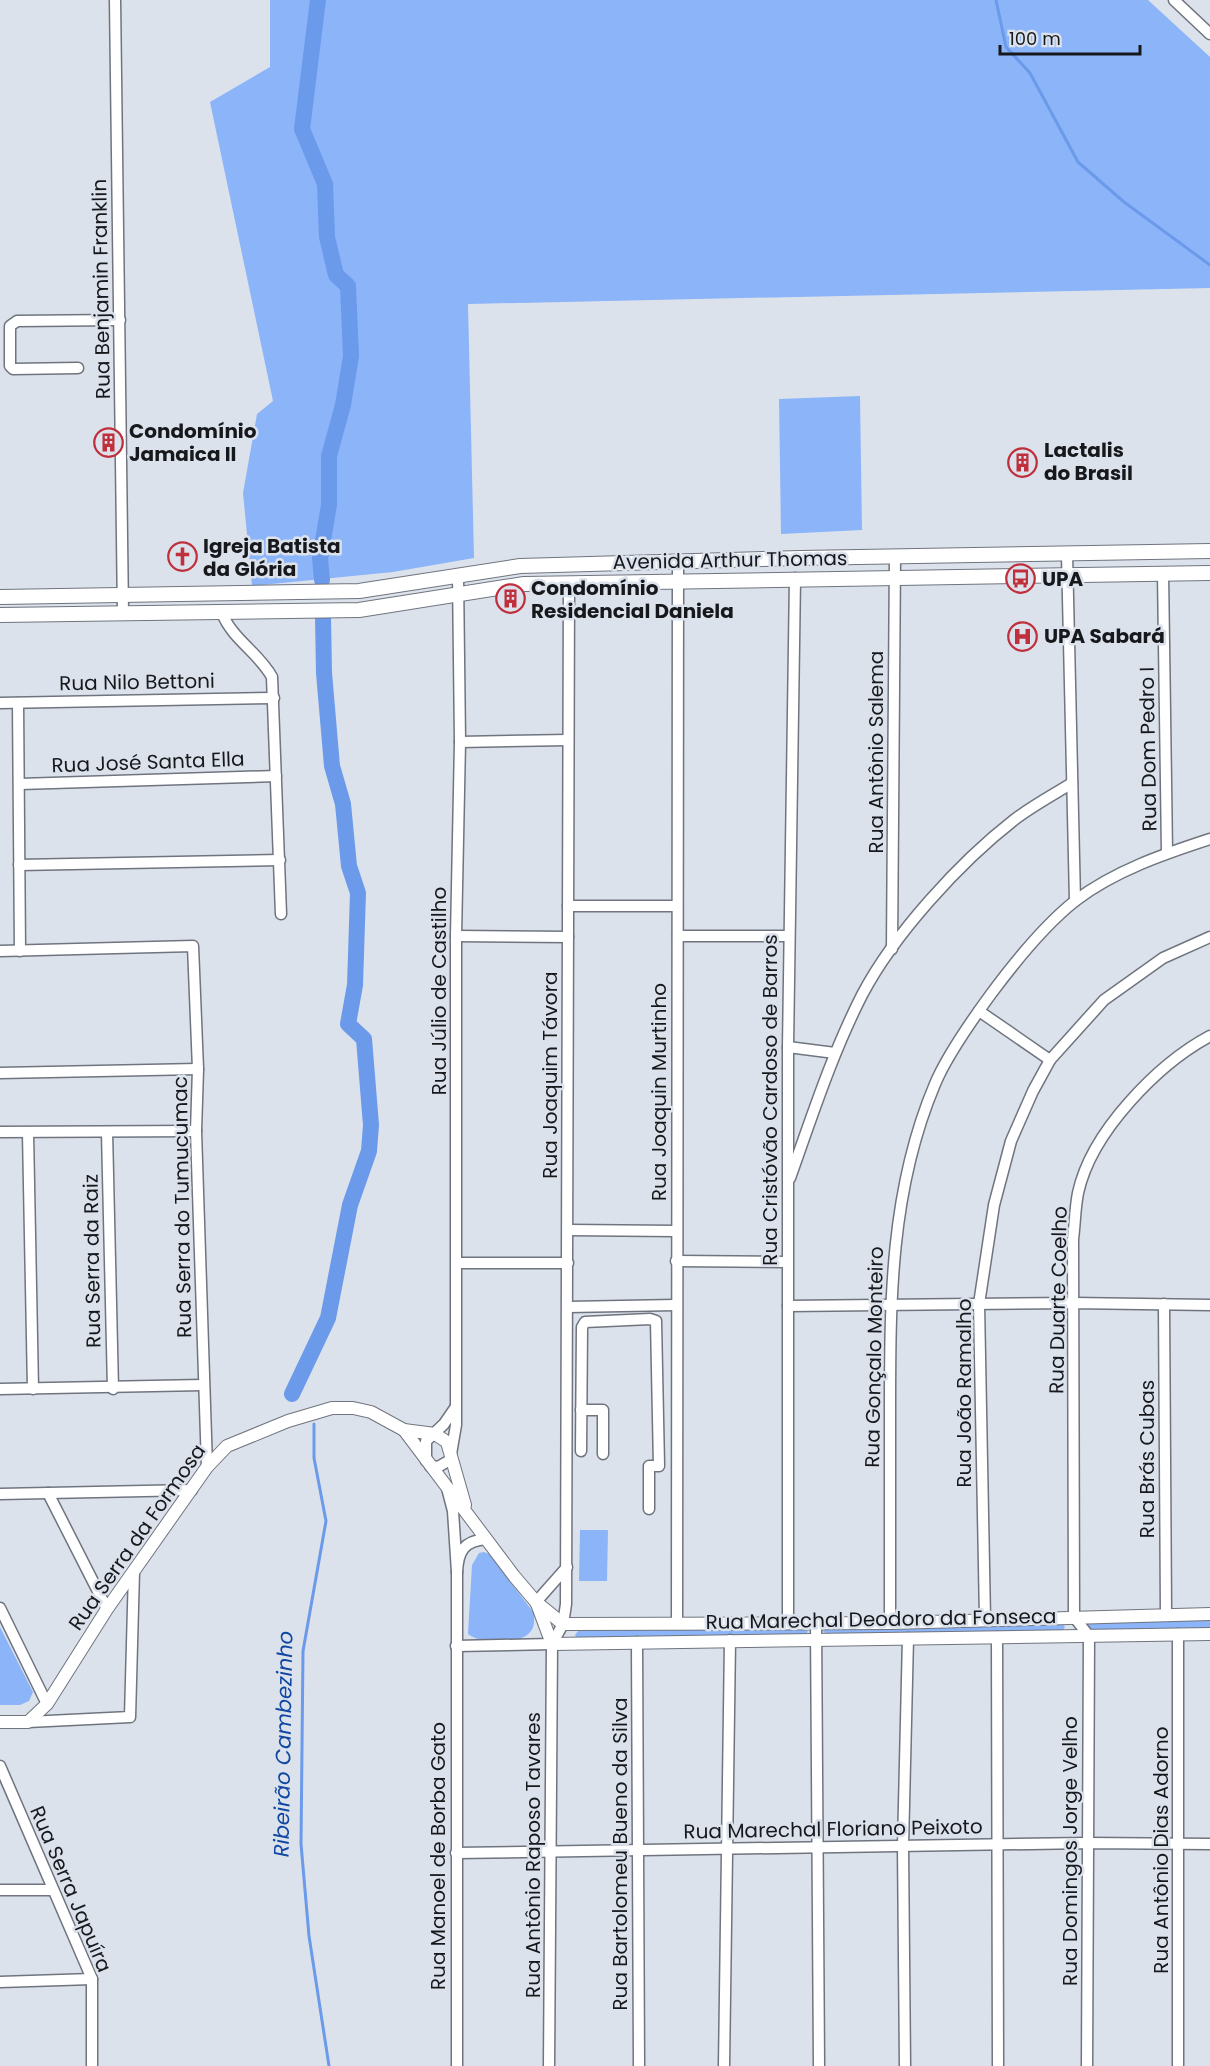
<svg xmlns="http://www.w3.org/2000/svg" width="1210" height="2066" font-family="Poppins,sans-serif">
	<rect width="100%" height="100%" fill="#dce2ec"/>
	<!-- green -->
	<g fill="#8cb4f8">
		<polygon points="270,0 1148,0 1210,57 1210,288 468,304 474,558 393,572 252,586 243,493 257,414 273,401 210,102 270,67"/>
		<polygon points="860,396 862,530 781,534 779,399"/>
		<polygon points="580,1530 608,1530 607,1581 579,1581"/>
		<path d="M484,1552L489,1554L534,1613C534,1619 535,1626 531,1631C521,1646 480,1644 468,1634L472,1565L479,1553Z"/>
		<polygon points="1210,1620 1210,1628 1089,1630 1085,1624"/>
		<polygon points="1063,1624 1065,1627 1062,1631 827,1635 823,1631 823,1629"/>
		<polygon points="0,1627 33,1692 29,1701 20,1705 0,1705"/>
		<polygon points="804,1627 808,1629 807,1634 577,1639 575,1635 578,1631"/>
	</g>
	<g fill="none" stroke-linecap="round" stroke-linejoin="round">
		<!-- stream -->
		<g stroke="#6b9aea" stroke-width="3">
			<polyline points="996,0 1006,47 1030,73 1078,162 1124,202 1210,265"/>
			<polyline points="314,1424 314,1458 326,1521 303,1651 301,1844 309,1936 329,2066"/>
		</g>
		<!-- river -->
		<g stroke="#6b9aea" stroke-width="16">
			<polyline points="318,0 302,129 325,184 327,237 336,275 348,286 351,356 343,405 329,456 329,505 320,558 322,580"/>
			<polyline points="292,1394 328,1318 350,1205 369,1151 371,1125 364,1039 348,1024 355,985 358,893 349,866 343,804 332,766 324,673 323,617"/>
		</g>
		<defs>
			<g id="minor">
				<polyline points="115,0 123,614"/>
				<polyline points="1174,0 1210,34"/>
				<polyline points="78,368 13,369 10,366 10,326 17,321 120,320"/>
				<polyline points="1067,554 1075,901"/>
				<polyline points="1163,573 1167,853"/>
				<path d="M222,613C232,639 259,653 272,677L281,914"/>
				<polyline points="0,703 274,698"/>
				<polyline points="18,703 20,951"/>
				<polyline points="460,742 568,740"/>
				<polyline points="20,784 276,776"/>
				<polyline points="19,865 280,860"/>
				<polyline points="568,906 677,906"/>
				<polyline points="456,936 568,937"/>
				<polyline points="678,936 789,936"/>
				<polyline points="892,949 895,556"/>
				<polyline points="0,951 193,946 198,1069 196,1131 207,1467"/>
				<polyline points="979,1011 1050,1060"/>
				<polyline points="788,1047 835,1053"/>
				<polyline points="0,1073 198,1069"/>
				<polyline points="0,1132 196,1131"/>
				<polyline points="107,1132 113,1389"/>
				<polyline points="28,1133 33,1389"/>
				<path d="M790,1178C812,1116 832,1054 862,995C894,934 960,862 1014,820C1032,806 1053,795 1072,783"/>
				<polyline points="568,1230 676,1231"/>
				<polyline points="676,1261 787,1262"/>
				<polyline points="457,1263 568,1263"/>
				<polyline points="1164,1304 1166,1614"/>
				<polyline points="788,1306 1073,1303 1210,1305"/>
				<polyline points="568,1307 676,1305"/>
				<polyline points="0,1389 203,1385"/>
				<polyline points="581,1410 603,1410 603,1454"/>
				<polyline points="581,1451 582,1327 585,1322 650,1319 656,1321 659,1466 649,1466 649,1509"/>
				<polyline points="426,1461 426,1441 444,1424 455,1408"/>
				<polyline points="430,1466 438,1467 450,1460 456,1425 456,936 460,742 458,576"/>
				<path d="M447,1488L453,1511L457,1572C458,1551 464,1541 486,1539"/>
				<polyline points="48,1493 107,1609"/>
				<polyline points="0,1494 192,1490"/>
				<polyline points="536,1602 567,1567"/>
				<polyline points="0,1608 47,1704"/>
				<polyline points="985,1619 979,1304 994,1205 1011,1141 1033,1091 1050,1060 1104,1000 1163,958 1210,937"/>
				<polyline points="788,1623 788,1047 795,578"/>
				<polyline points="816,1623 819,2066"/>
				<path d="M890,1623C890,1553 890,1483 890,1413C890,1301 890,1190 935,1084C947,1055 972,1020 991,994C1014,963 1046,924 1075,901C1114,871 1164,854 1210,839"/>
				<polyline points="677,1624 678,562"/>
				<polyline points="997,1637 998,2066"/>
				<polyline points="637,1642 639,2066"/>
				<polyline points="552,1644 563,1624 566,1604 569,583"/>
				<polyline points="456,1646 552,1644"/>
				<polyline points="28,1722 130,1717 134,1571"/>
				<polyline points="0,1766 92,1979 92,2066"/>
				<polyline points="456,1853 1087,1843 1210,1844"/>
				<polyline points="0,1890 52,1890"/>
				<polyline points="0,1982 92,1979"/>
				<polyline points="457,2066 457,1572"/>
				<polyline points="549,2066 552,1644"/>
				<polyline points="724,2066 730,1640"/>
				<polyline points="905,2066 903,1846 908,1638"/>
				<path d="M1087,2066L1089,1636L1074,1617L1073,1239C1075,1224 1075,1208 1078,1193C1091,1132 1158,1064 1210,1036"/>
				<polyline points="1178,2066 1178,1634"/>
			</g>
			<g id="tertiary">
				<polyline points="404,1430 514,1576 536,1602 563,1624 890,1623 1210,1614"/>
				<polyline points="537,1604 552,1644 1210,1634"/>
				<polyline points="0,1722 28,1722 47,1704 107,1609 207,1467 227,1446 288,1421 332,1408 353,1408 371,1412 404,1430 435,1434 447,1442 465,1505"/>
			</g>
			<g id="secondary">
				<polyline points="0,597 359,591 520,566 801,558 1210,551"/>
				<polyline points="0,615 359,610 524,584 1210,573"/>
			</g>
		</defs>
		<!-- minor casing -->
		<use href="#minor" stroke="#6f747e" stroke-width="13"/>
		<!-- tertiary casing -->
		<use href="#tertiary" stroke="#6f747e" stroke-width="14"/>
		<!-- secondary casing -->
		<use href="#secondary" stroke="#6f747e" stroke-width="16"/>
		<!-- minor -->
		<use href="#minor" stroke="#fff" stroke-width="10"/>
		<!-- tertiary -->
		<use href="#tertiary" stroke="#fff" stroke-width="12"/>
		<!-- secondary -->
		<use href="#secondary" stroke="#fff" stroke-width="14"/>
	</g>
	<!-- icons -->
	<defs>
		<symbol id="building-ring" viewBox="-11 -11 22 22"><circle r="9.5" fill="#dce2ec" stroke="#bf2f3c" stroke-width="1.5"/><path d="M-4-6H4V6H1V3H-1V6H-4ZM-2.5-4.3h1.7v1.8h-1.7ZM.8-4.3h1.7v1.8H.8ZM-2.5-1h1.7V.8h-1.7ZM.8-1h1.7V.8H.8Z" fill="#bf2f3c"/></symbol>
		<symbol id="church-ring" viewBox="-11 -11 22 22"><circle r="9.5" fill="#dce2ec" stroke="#bf2f3c" stroke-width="1.5"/><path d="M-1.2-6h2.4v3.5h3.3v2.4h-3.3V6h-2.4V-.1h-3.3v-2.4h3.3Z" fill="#bf2f3c"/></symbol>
		<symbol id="bus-ring" viewBox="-11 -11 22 22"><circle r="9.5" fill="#dce2ec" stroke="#bf2f3c" stroke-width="1.5"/><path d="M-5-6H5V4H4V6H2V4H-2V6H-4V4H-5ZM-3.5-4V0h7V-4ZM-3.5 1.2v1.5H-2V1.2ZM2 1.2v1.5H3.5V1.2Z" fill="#bf2f3c"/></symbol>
		<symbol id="hospital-ring" viewBox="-11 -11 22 22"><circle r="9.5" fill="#dce2ec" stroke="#bf2f3c" stroke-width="1.5"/><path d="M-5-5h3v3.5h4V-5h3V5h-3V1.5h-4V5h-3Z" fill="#bf2f3c"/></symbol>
	</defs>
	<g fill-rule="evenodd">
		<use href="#building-ring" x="92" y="426" width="33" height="33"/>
		<use href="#building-ring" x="1006" y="446" width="33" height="33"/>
		<use href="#church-ring" x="166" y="540" width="33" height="33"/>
		<use href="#bus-ring" x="1004" y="562" width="33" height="33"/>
		<use href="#building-ring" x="494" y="582" width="33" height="33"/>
		<use href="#hospital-ring" x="1006" y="620" width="33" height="33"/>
	</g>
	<g text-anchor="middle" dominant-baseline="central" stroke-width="5" stroke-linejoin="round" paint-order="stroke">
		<!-- street labels -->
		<g font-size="20" fill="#16181c" stroke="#dce2ec">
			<text transform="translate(101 289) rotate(-91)">Rua Benjamin Franklin</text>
			<text transform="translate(730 560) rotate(-1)">Avenida Arthur Thomas</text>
			<text transform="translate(137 682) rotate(-1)">Rua Nilo Bettoni</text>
			<text transform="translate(1148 749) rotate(-91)">Rua Dom Pedro I</text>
			<text transform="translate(876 752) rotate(-90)">Rua Antônio Salema</text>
			<text transform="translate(148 762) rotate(-2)">Rua José Santa Ella</text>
			<text transform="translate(439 991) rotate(-90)">Rua Júlio de Castilho</text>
			<text transform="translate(550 1075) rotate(-90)">Rua Joaquim Távora</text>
			<text transform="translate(659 1092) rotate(-90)">Rua Joaquin Murtinho</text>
			<text transform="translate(770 1100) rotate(-90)">Rua Cristóvão Cardoso de Barros</text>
			<text transform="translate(182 1207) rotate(-91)">Rua Serra do Tumucumac</text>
			<text transform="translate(92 1261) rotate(-91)">Rua Serra da Raiz</text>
			<text transform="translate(1058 1300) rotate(-89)">Rua Duarte Coelho</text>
			<text transform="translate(874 1357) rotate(-89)">Rua Gonçalo Monteiro</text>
			<text transform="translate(964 1393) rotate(-90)">Rua João Ramalho</text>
			<text transform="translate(1147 1459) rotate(-90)">Rua Brás Cubas</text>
			<text transform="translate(137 1537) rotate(-55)">Rua Serra da Formosa</text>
			<text transform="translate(881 1619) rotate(-1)">Rua Marechal Deodoro da Fonseca</text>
			<text transform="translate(833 1829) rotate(-1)">Rua Marechal Floriano Peixoto</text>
			<text transform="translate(1161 1850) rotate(-90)">Rua Antônio Dias Adorno</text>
			<text transform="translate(1070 1851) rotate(-90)">Rua Domingos Jorge Velho</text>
			<text transform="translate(620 1854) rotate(-90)">Rua Bartolomeu Bueno da Silva</text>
			<text transform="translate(533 1855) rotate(-90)">Rua Antônio Raposo Tavares</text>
			<text transform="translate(438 1856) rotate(-90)">Rua Manoel de Borba Gato</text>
			<text transform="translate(71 1889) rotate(67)">Rua Serra Japuíra</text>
		</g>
		<!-- poi labels -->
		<g font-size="20" font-weight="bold" fill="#16181c" stroke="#dce2ec" text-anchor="start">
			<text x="129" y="431">Condomínio<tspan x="129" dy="23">Jamaica II</tspan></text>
			<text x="1044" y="450">Lactalis<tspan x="1044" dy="23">do Brasil</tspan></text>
			<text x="203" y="546">Igreja Batista<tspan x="203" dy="23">da Glória</tspan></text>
			<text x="1042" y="579">UPA</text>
			<text x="531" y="588">Condomínio<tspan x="531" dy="23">Residencial Daniela</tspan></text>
			<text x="1044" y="636">UPA Sabará</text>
		</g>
		<!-- water labels -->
		<g font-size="21" font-style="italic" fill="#1047a3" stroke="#dce2ec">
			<text transform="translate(283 1744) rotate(-89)">Ribeirão Cambezinho</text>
		</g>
	</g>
	<!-- scale -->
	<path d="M1000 45v9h140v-9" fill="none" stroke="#16181c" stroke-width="3"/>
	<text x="1009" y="45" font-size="18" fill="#16181c" stroke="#dce2ec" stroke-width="4.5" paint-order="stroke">100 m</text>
</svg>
